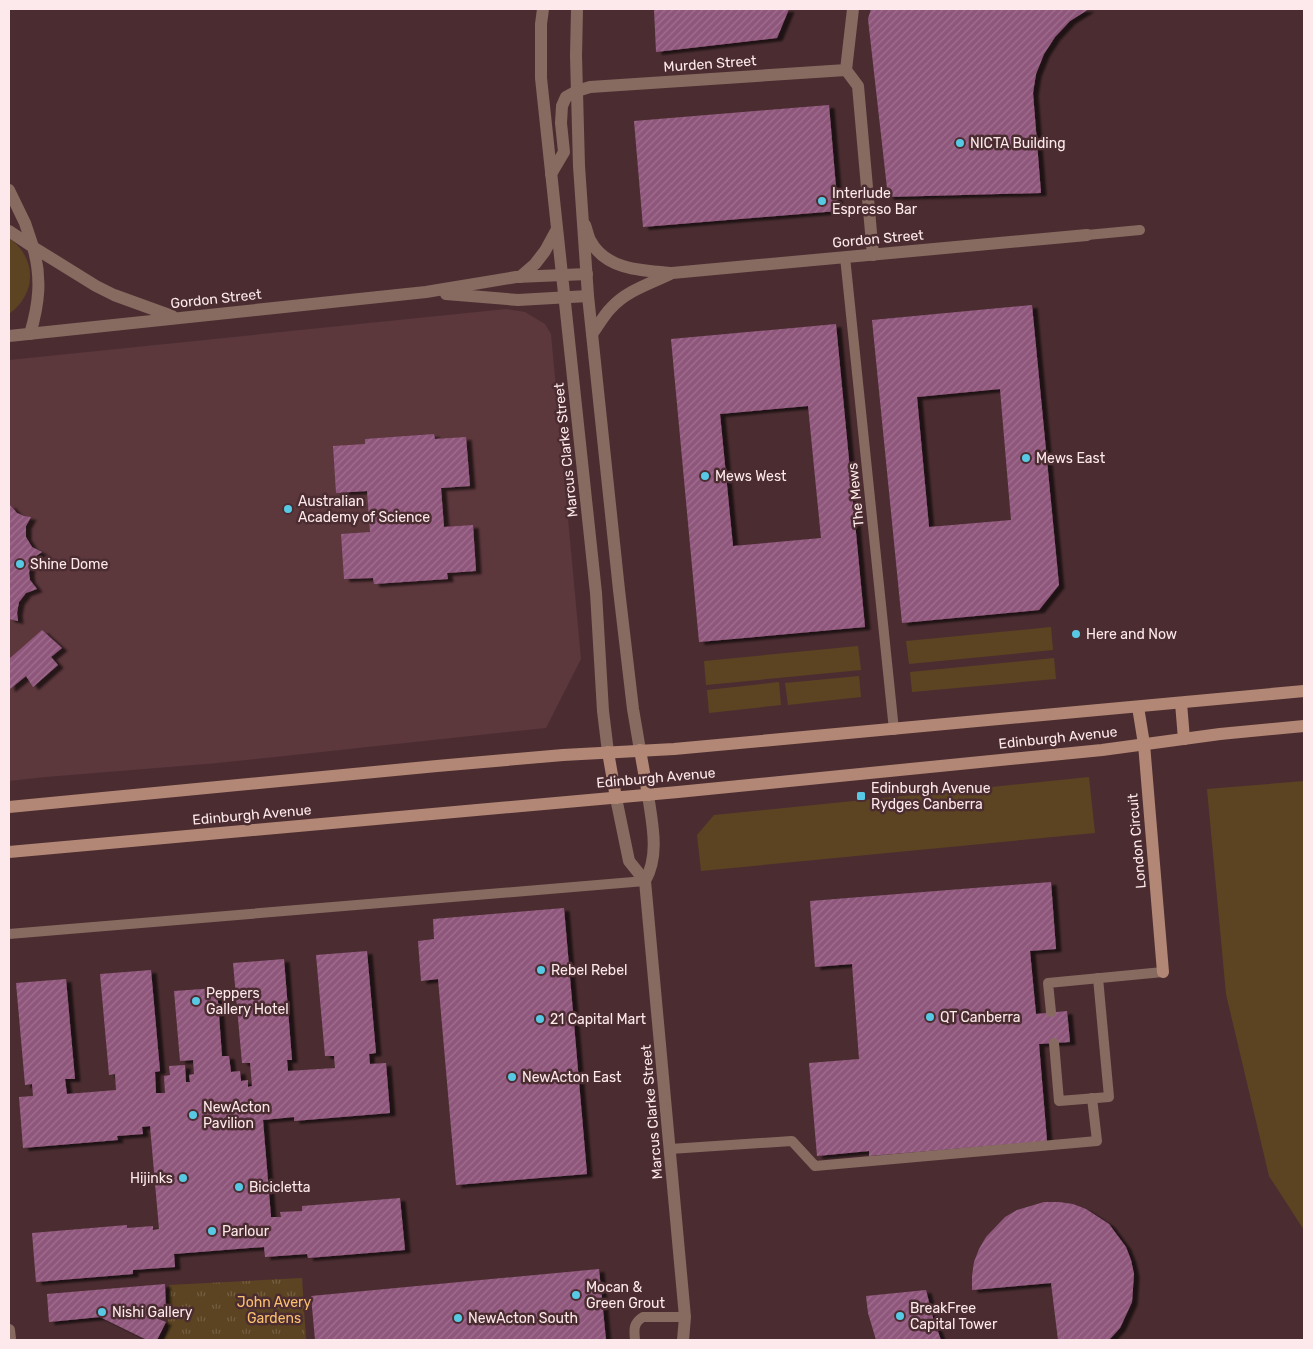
<svg xmlns="http://www.w3.org/2000/svg" width="1313" height="1349" font-family="Rubik,sans-serif">
	<defs>
		<pattern id="park-tufts" width="24" height="20" patternUnits="userSpaceOnUse" patternTransform="scale(1.25)"><rect width="24" height="20" fill="#5c4422"/><path d="M3 7l-1-3M5 7V3M7 7l1-3M15 17l-1-3M17 17v-4M19 17l1-3" fill="none" stroke="#745f42"/></pattern>
		<pattern id="building-hatch" width="6" height="6" patternUnits="userSpaceOnUse" patternTransform="scale(1.25)"><rect width="6" height="6" fill="#8f577c"/><path d="M-1 1l2-2M0 6l6-6M5 7l2-2" fill="none" stroke="#a06f8f"/></pattern>
		<filter id="shadow"><feDropShadow dx="5.5" dy="3" stdDeviation="1" flood-color="#0009"/></filter>
	</defs>
	<rect width="100%" height="100%" fill="#4b2d31"/>
	<!-- built -->
	<polygon fill="#5c373c" points="506,309 525,312 545,324 551,334 581,659 546,728 218,763 46,777 9,781 9,360"/>
	<!-- green -->
	<g fill="#5c4422">
		<path d="M9,238C37,258 37,294 9,314Z"/>
		<polygon points="1051,627 1053,650 909,664 906,641"/>
		<polygon points="858,646 861,670 706,685 704,661"/>
		<polygon points="1054,658 1056,679 912,692 910,672"/>
		<polygon points="859,676 861,697 788,705 785,683"/>
		<polygon points="779,682 781,705 709,713 707,690"/>
		<polygon points="1089,777 1095,833 701,871 697,835 714,815"/>
		<polygon points="1304,781 1304,1230 1269,1176 1226,994 1207,789"/>
	</g>
	<!-- park -->
	<polygon fill="url(#park-tufts)" points="302,1278 306,1340 163,1340 168,1330 169,1285"/>
	<!-- building -->
	<g fill="url(#building-hatch)" fill-rule="evenodd" filter="url(#shadow)">
		<polygon points="654,9 789,9 777,38 656,52"/>
		<polygon points="871,9 1089,9 1070,21 1055,37 1044,54 1036,74 1033,93 1041,193 888,197 868,19"/>
		<polygon points="829,105 838,211 643,227 634,121"/>
		<path d="M1032,305L1059,585L1039,610L902,623L872,320ZM1000,389L1011,520L929,527L917,397Z"/>
		<path d="M836,324L865,627L699,642L671,339ZM808,406L821,538L733,546L720,414Z"/>
		<polygon points="434,434 435,439 466,437 470,486 441,488 444,527 473,525 476,571 447,573 448,579 374,584 373,578 344,579 341,534 370,532 367,491 336,493 333,446 365,444 365,439"/>
		<polygon points="9,504 17,513 24,516 31,517 26,526 26,537 32,547 42,552 36,556 30,566 29,573 30,580 37,589 26,593 19,602 17,613 18,621 9,619"/>
		<polygon points="42,630 62,648 51,657 58,665 33,687 26,676 10,689 9,687 9,659"/>
		<polygon points="1051,882 1056,949 1030,951 1036,1014 1067,1011 1070,1042 1039,1044 1047,1141 869,1156 869,1151 817,1156 809,1063 859,1059 852,964 815,967 810,901"/>
		<polygon points="564,908 587,1174 456,1185 438,979 421,981 418,941 434,939 433,919"/>
		<polygon points="367,951 376,1053 369,1054 370,1064 386,1063 390,1113 294,1121 294,1117 263,1120 271,1217 281,1217 280,1212 302,1211 302,1206 400,1198 405,1250 308,1258 307,1254 265,1257 264,1247 174,1254 175,1267 133,1270 133,1274 36,1282 32,1233 127,1225 127,1228 153,1226 153,1230 159,1229 150,1126 142,1127 143,1134 117,1136 118,1140 23,1148 19,1097 33,1096 32,1084 25,1085 16,983 66,979 75,1079 65,1079 67,1094 116,1090 115,1074 109,1075 100,974 151,970 160,1071 155,1072 156,1093 165,1093 164,1076 170,1075 169,1066 185,1065 186,1082 190,1082 189,1075 194,1074 193,1060 180,1061 174,991 217,988 222,1056 229,1056 231,1072 240,1071 241,1081 248,1080 248,1087 252,1086 250,1063 242,1063 233,963 284,959 292,1060 287,1060 288,1071 335,1068 334,1056 325,1056 316,955"/>
		<polygon points="1044,1202 1059,1202 1073,1204 1086,1209 1109,1224 1126,1247 1131,1260 1134,1274 1132,1302 1120,1328 1109,1340 1058,1340 1051,1283 972,1290 972,1276 974,1262 979,1249 986,1237 1005,1217 1017,1210"/>
		<polygon points="599,1269 606,1340 315,1340 311,1296"/>
		<polygon points="165,1284 166,1311 145,1313 166,1322 157,1340 147,1340 100,1317 49,1322 47,1294"/>
		<polygon points="926,1290 933,1318 941,1340 876,1340 868,1313 866,1296"/>
	</g>
	<g fill="none" stroke-linecap="round" stroke-linejoin="round">
		<!-- service -->
		<g stroke="#876b60" stroke-width="10">
			<polyline points="1087,235 1140,230"/>
			<polyline points="845,257 894,730"/>
			<polyline points="9,934 645,881"/>
			<polyline points="1051,1012 1048,983 1163,972"/>
			<polyline points="1054,1043 1059,1101 1109,1097 1098,978"/>
			<polyline points="670,1149 792,1141 815,1166 1097,1141 1092,1098"/>
			<path d="M635,1340C634,1330 633,1323 643,1317H685"/>
		</g>
		<!-- minor -->
		<g stroke="#876b60" stroke-width="12">
			<polyline points="853,9 846,70 858,86 873,255"/>
			<polyline points="577,91 590,87 846,70"/>
			<polyline points="9,190 25,223 33,247 96,286 114,295 172,316"/>
			<path d="M585,225C587,230 588,236 590,240C605,270 643,271 672,273L1087,235"/>
			<path d="M9,231L33,247C42,278 39,304 30,334"/>
			<polyline points="446,294 518,300 588,296"/>
			<path d="M592,334C598,326 604,315 611,308C626,291 649,284 670,274"/>
			<polyline points="9,336 426,292 516,277 587,274"/>
			<path d="M648,795C652,823 660,855 645,881L685,1317L683,1340"/>
			<polyline points="616,798 629,861 645,881"/>
			<polyline points="9,1330 10,1339"/>
		</g>
		<!-- tertiary -->
		<g stroke="#876b60" stroke-width="12">
			<polyline points="543,9 541,24 541,78 596,593 603,711 608,752"/>
			<polyline points="577,9 576,56 579,166 588,296 619,590 633,709 640,750"/>
			<polyline points="551,174 564,152 561,123 562,106 566,97 577,91"/>
			<polyline points="520,277 535,264 545,251 557,229"/>
		</g>
		<!-- secondary -->
		<g stroke="#b38775" stroke-width="12">
			<polyline points="1181,703 1184,739"/>
			<polyline points="1138,707 1144,744 1163,972"/>
			<polyline points="640,750 648,795"/>
			<polyline points="608,752 616,798"/>
			<polyline points="9,807 437,766 563,755 674,749 1304,691"/>
			<polyline points="9,852 678,792 1102,750 1220,734 1304,726"/>
		</g>
	</g>
	<!-- markers -->
	<g fill="#58c9e4" stroke="#4b2d31" stroke-width="2">
		<circle cx="960" cy="143" r="5"/>
		<circle cx="822" cy="201" r="5"/>
		<circle cx="1026" cy="458" r="5"/>
		<circle cx="705" cy="476" r="5"/>
		<circle cx="288" cy="509" r="5"/>
		<circle cx="20" cy="564" r="5"/>
		<circle cx="1076" cy="634" r="5"/>
		<rect x="856" y="791" width="10" height="10" rx="2.5"/>
		<circle cx="541" cy="970" r="5"/>
		<circle cx="196" cy="1001" r="5"/>
		<circle cx="930" cy="1017" r="5"/>
		<circle cx="540" cy="1019" r="5"/>
		<circle cx="512" cy="1077" r="5"/>
		<circle cx="193" cy="1115" r="5"/>
		<circle cx="183" cy="1178" r="5"/>
		<circle cx="239" cy="1187" r="5"/>
		<circle cx="212" cy="1231" r="5"/>
		<circle cx="576" cy="1295" r="5"/>
		<circle cx="102" cy="1312" r="5"/>
		<circle cx="900" cy="1316" r="5"/>
		<circle cx="458" cy="1318" r="5"/>
	</g>
	<g text-anchor="middle" dominant-baseline="central" stroke-width="5" stroke-linejoin="round" paint-order="stroke">
		<!-- street labels -->
		<g font-size="14" fill="#fde9eb" stroke="#4b2d31">
			<text transform="translate(710 64) rotate(-4)">Murden Street</text>
			<text transform="translate(878 239) rotate(-5)">Gordon Street</text>
			<text transform="translate(216 299) rotate(-6)">Gordon Street</text>
			<text transform="translate(566 450) rotate(-96)">Marcus Clarke Street</text>
			<text transform="translate(856 495) rotate(-96)">The Mews</text>
			<text transform="translate(1058 738) rotate(-6)">Edinburgh Avenue</text>
			<text transform="translate(656 778) rotate(-5)">Edinburgh Avenue</text>
			<text transform="translate(252 815) rotate(-5)">Edinburgh Avenue</text>
			<text transform="translate(1137 841) rotate(-95)">London Circuit</text>
			<text transform="translate(652 1112) rotate(-95)">Marcus Clarke Street</text>
		</g>
		<!-- poi labels -->
		<g font-size="14" fill="#fde9eb" stroke="#4b2d31" text-anchor="start">
			<text x="970" y="143">NICTA Building</text>
			<text x="832" y="193">Interlude<tspan x="832" dy="16">Espresso Bar</tspan></text>
			<text x="1036" y="458">Mews East</text>
			<text x="715" y="476">Mews West</text>
			<text x="298" y="501">Australian<tspan x="298" dy="16">Academy of Science</tspan></text>
			<text x="30" y="564">Shine Dome</text>
			<text x="1086" y="634">Here and Now</text>
			<text x="871" y="788">Edinburgh Avenue<tspan x="871" dy="16">Rydges Canberra</tspan></text>
			<text x="551" y="970">Rebel Rebel</text>
			<text x="206" y="993">Peppers<tspan x="206" dy="16">Gallery Hotel</tspan></text>
			<text x="940" y="1017">QT Canberra</text>
			<text x="550" y="1019">21 Capital Mart</text>
			<text x="522" y="1077">NewActon East</text>
			<text x="203" y="1107">NewActon<tspan x="203" dy="16">Pavilion</tspan></text>
			<text x="173" y="1178" text-anchor="end">Hijinks</text>
			<text x="249" y="1187">Bicicletta</text>
			<text x="222" y="1231">Parlour</text>
			<text x="586" y="1287">Mocan &amp;<tspan x="586" dy="16">Green Grout</tspan></text>
			<text x="910" y="1308">BreakFree<tspan x="910" dy="16">Capital Tower</tspan></text>
			<text x="112" y="1312">Nishi Gallery</text>
			<text x="468" y="1318">NewActon South</text>
		</g>
		<!-- park labels -->
		<g font-size="14" fill="#fbc06f" stroke="#4b2d31">
			<text x="274" y="1302">John Avery<tspan x="274" dy="16">Gardens</tspan></text>
		</g>
	</g>
	<!-- border -->
	<rect width="1313" height="1349" fill="none" stroke="#fde9eb" stroke-width="20"/>
</svg>
